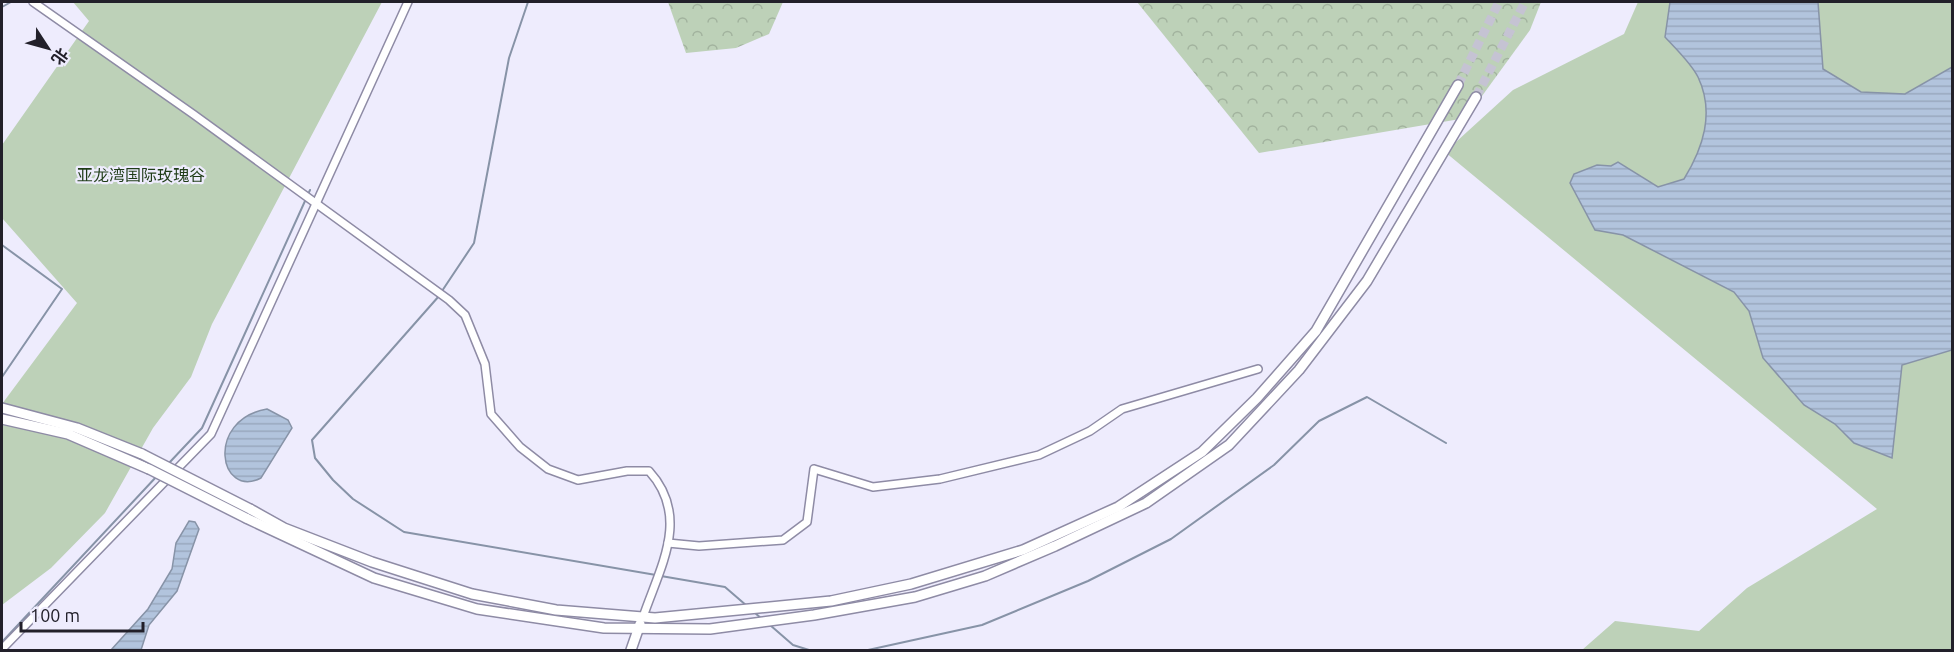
<svg xmlns="http://www.w3.org/2000/svg" width="1954" height="652" viewBox="0 0 1954 652" font-family="Ubuntu,'Noto Sans SC',sans-serif">
<defs>
<pattern id="forest-crowns" width="20" height="18" patternUnits="userSpaceOnUse" patternTransform="scale(1.5)"><rect width="20" height="18" fill="#bdd1b8"/><path d="M2 6a3 3 0 1 1 6 0M12 15a3 3 0 1 1 6 0" fill="none" stroke="#a2b39e"/></pattern>
<pattern id="water-rules" width="6" height="5" patternUnits="userSpaceOnUse" patternTransform="scale(1.5)"><rect width="6" height="5" fill="#b2c4dd"/><path d="M0 2.5h6" fill="none" stroke="#99a8be"/></pattern>
</defs>
<rect width="100%" height="100%" fill="#eeecfd"/>
<!-- green -->
<g fill="#bdd1b8">
<polygon points="73,2 382,2 212,324 191,377 153,428 105,513 51,568 2,605 2,404 77,303 2,218 2,145 89,21"/>
<polygon points="1638,2 1952,2 1952,650 1582,650 1615,621 1699,631 1747,588 1877,509 1445,152 1513,90 1624,34"/>
</g>
<!-- forest -->
<g fill="url(#forest-crowns)">
<polygon points="668,2 783,2 769,34 736,48 686,53"/>
<polygon points="1137,2 1541,2 1530,30 1466,118 1259,153"/>
</g>
<!-- water -->
<g fill="url(#water-rules)" stroke="#8793a7" stroke-width="1.5">
<path d="M1670 2H1818L1823 69 1861 92 1905 94 1952 67V350L1902 365 1892 458 1854 443 1835 424 1804 405 1763 358 1749 311 1734 292 1623 235 1595 230 1570 183 1574 174 1597 165 1611 166 1618 162 1658 187 1684 179C1703 148 1715 113 1698 77 1691 63 1676 49 1665 37Z"/>
<path d="M267 409 288 420 292 428 261 478C219 499 205 420 267 409Z"/>
<polygon points="189,521 195,522 199,529 177,591 149,625 141,650 111,650 148,609 172,569 176,543"/>
</g>
<g fill="none" stroke-linecap="round" stroke-linejoin="round">
<!-- stream -->
<g stroke="#8793a7" stroke-width="2">
<polyline points="2,7 11,2"/>
<polyline points="2,245 62,289 2,377"/>
<polyline points="442,291 474,243 509,58 528,2"/>
<polyline points="439,296 312,440 315,458 333,480 353,499 404,532 656,575"/>
<polyline points="169,463 202,428 310,190"/>
<polyline points="661,576 725,587 747,606"/>
<polyline points="754,612 763,620"/>
<polyline points="770,625 793,645 809,650"/>
<polyline points="2,642 157,476"/>
<polyline points="868,650 982,625 1088,581 1171,539 1274,465 1319,421 1367,397 1446,443"/>
</g>
<!-- secondary-tunnel -->
<g stroke="#c5c3d3" stroke-width="9" stroke-dasharray="9 4.5" stroke-linecap="butt">
<polyline points="1458,85 1499,2"/>
<polyline points="1476,97 1525,2"/>
</g>
<defs>
<g id="street">
<path d="M33 2 193 114 449 300 465 315 485 364 491 414 520 447 548 469 578 480 627 471H649C691 517 660 567 643 617"/>
<polyline points="668,543 699,546 783,540 807,522 814,469 873,487 940,479 1039,455 1090,431 1122,409 1258,369"/>
<polyline points="2,649 211,434 408,2"/>
</g>
<g id="secondary">
<polyline points="2,408 77,428 142,454"/>
<polyline points="2,419 68,434 149,469"/>
<polyline points="250,509 284,528 372,562 472,594 556,610 655,618 831,601 911,584 1023,550 1118,507 1202,452 1257,398 1316,331 1458,85"/>
<polyline points="246,518 374,578 477,609 604,628 710,629 814,615 915,597 985,576 1055,546 1146,503 1229,445 1299,370 1367,281 1476,97"/>
<polyline points="631,650 640,624"/>
</g>
</defs>
<!-- street casing -->
<use href="#street" stroke="#8e8ba5" stroke-width="10"/>
<!-- secondary casing -->
<use href="#secondary" stroke="#8e8ba5" stroke-width="12"/>
<!-- street -->
<use href="#street" stroke="#fff" stroke-width="7"/>
<!-- secondary -->
<use href="#secondary" stroke="#fff" stroke-width="9"/>
<defs>
<g id="secondary-bridge">
<polyline points="142,454 250,509"/>
<polyline points="149,469 246,518"/>
</g>
</defs>
<!-- secondary-bridge casing -->
<use href="#secondary-bridge" stroke="#8e8ba5" stroke-width="12" stroke-linecap="butt"/>
<!-- secondary-bridge -->
<use href="#secondary-bridge" stroke="#fff" stroke-width="9"/>
</g>
<g text-anchor="middle" stroke-width="4.5" stroke-linejoin="round" paint-order="stroke">
<!-- park labels -->
<g font-size="16" fill="#1f3c17" stroke="#eeecfd">
<text x="141" y="181">亚龙湾国际玫瑰谷</text>
</g>
</g>
<!-- border -->
<rect width="1954" height="652" fill="none" stroke="#22202a" stroke-width="6"/>
<!-- north arrow -->
<g transform="translate(48 48) rotate(126)" stroke="#eeecfd" stroke-width="4.5" paint-order="stroke">
<path d="M0-4.5L10 22L0 15L-10 22Z" fill="#22202a"/>
<text y="-9" font-size="16" font-weight="bold" text-anchor="middle" fill="#22202a">北</text>
</g>
<!-- scale -->
<path d="M21 622v9h122v-9" fill="none" stroke="#22202a" stroke-width="3"/>
<text x="30" y="622" font-size="18" fill="#22202a" stroke="#eeecfd" stroke-width="4.5" paint-order="stroke">100 m</text>
</svg>
